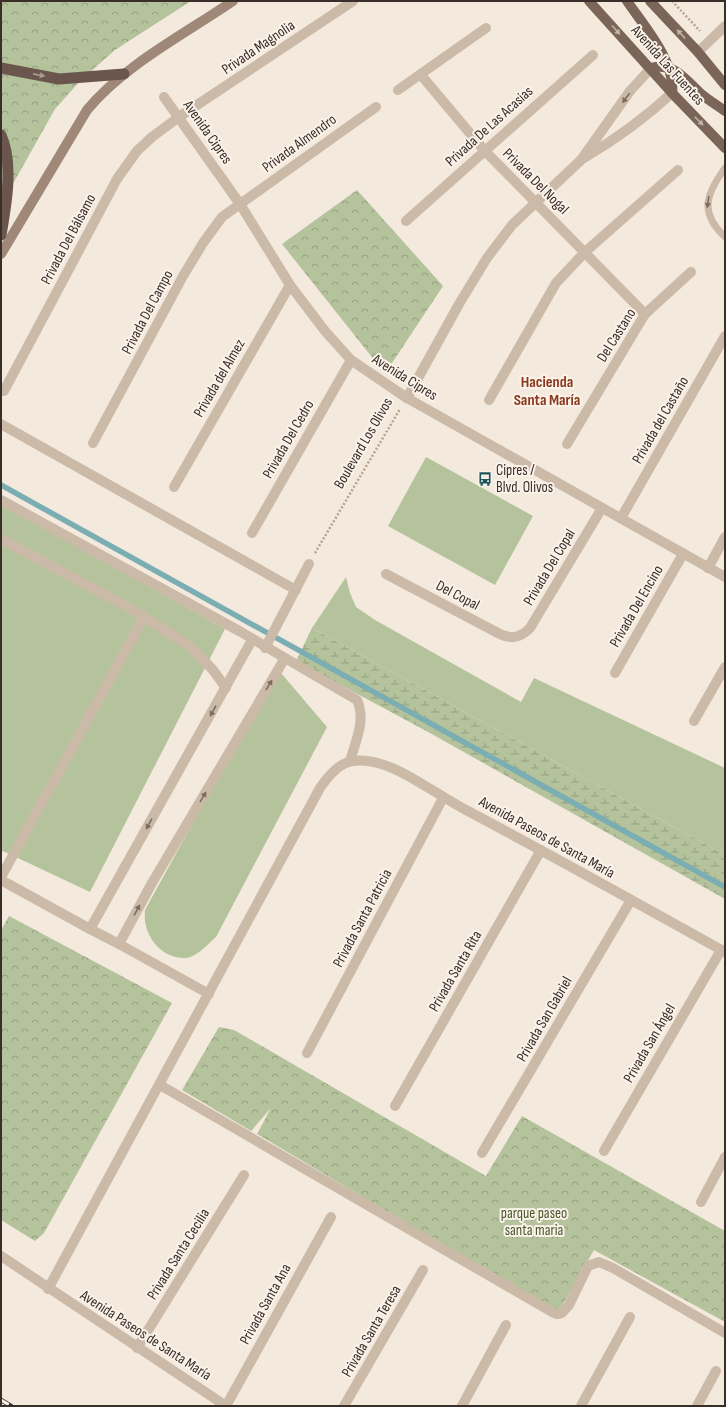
<svg xmlns="http://www.w3.org/2000/svg" width="726" height="1407" viewBox="0 0 726 1407" font-family="'Sofia Sans Condensed',sans-serif">
<defs>
<pattern id="wetland-marsh" width="20" height="14" patternUnits="userSpaceOnUse"><rect width="20" height="14" fill="#b5c39c"/><path d="M1 5h8M5 5V1M11 12h8M15 12V8" fill="none" stroke="#949f7f"/></pattern>
<pattern id="park-crowns" width="20" height="18" patternUnits="userSpaceOnUse"><rect width="20" height="18" fill="#b5c39c"/><path d="M2 6a3 3 0 1 1 6 0M12 15a3 3 0 1 1 6 0" fill="none" stroke="#949f7f"/></pattern>
</defs>
<rect width="100%" height="100%" fill="#f3e9dd"/>
<!-- grass -->
<g fill="#b5c39c">
<polygon points="426,457 533,516 495,585 388,526"/>
<polygon points="1,504 225,629 90,892 3,851 1,853"/>
<polygon points="346,577 350,593 356,607 375,620 521,702 534,678 725,768 725,855 312,628"/>
<path d="M281 673 327 727 216 937C208 944 197 957 186 958 160 959 142 934 145 910L268 686Z"/>
</g>
<!-- wetland -->
<polygon fill="url(#wetland-marsh)" points="312,628 725,855 725,899 430,733 296,661"/>
<!-- park -->
<g fill="url(#park-crowns)">
<polygon points="1,1 191,1 115,50 80,81 55,109 1,205"/>
<polygon points="357,190 443,286 392,363 386,366 375,361 282,244"/>
<polygon points="9,916 172,1003 44,1233 35,1241 1,1220 1,930"/>
<polygon points="219,1027 234,1030 486,1176 522,1116 725,1231 725,1322 594,1250 558,1313 257,1134 271,1108 251,1131 182,1090"/>
</g>
<g fill="none" stroke-linecap="round" stroke-linejoin="round">
<!-- stream -->
<polyline stroke="#7baeb2" stroke-width="5.5" points="1,485 725,887"/>
<!-- path -->
<g stroke="#b8a392" stroke-width="2.5" stroke-dasharray="2 2" stroke-linecap="butt">
<polyline points="672,1 700,31"/>
<polyline points="315,553 400,409"/>
</g>
<!-- service -->
<path stroke="#ccbaa8" stroke-width="7" d="M725 168C706 194 699 213 725 237"/>
<!-- minor -->
<g stroke="#ccbaa8" stroke-width="10">
<polyline points="421,75 484,150 645,314"/>
<polyline points="398,90 486,28"/>
<polyline points="406,221 593,55"/>
<polyline points="4,391 117,179 137,151 152,137 179,117 353,1"/>
<polyline points="489,400 556,283 585,252 678,170"/>
<polyline points="1,424 296,590"/>
<polyline points="93,443 183,276 203,243 222,217 376,107"/>
<polyline points="567,444 645,314 691,272"/>
<polyline points="174,487 290,285"/>
<polyline points="621,518 725,336"/>
<polyline points="252,533 351,360"/>
<polyline points="1,539 126,606 163,629 192,648 213,670 226,688"/>
<polyline points="708,568 725,537"/>
<path d="M386 574 496 632C509 639 518 640 530 628L602 508"/>
<polyline points="265,648 309,564"/>
<path d="M285 658 357 700C366 720 356 740 350 761"/>
<polyline points="615,673 683,554"/>
<polyline points="694,721 725,667"/>
<polyline points="1,877 144,617"/>
<polyline points="1,880 90,929"/>
<polyline points="119,944 209,994"/>
<polyline points="307,1053 443,798"/>
<polyline points="160,1085 552,1312 557,1314 562,1313 569,1305 588,1266 599,1262 613,1268 725,1333"/>
<polyline points="395,1106 541,850"/>
<polyline points="604,1151 721,950"/>
<polyline points="482,1153 631,900"/>
<polyline points="701,1202 725,1157"/>
<polyline points="1,1256 226,1406"/>
<path d="M48 1289 320 788C337 763 350 755 381 764 406 771 441 797 466 810 553 856 639 904 725 952"/>
<polyline points="137,1348 244,1175"/>
<polyline points="226,1406 331,1217"/>
<polyline points="344,1406 423,1270"/>
<polyline points="462,1406 506,1325"/>
<polyline points="581,1406 630,1317"/>
<polyline points="697,1406 716,1371"/>
</g>
<!-- tertiary -->
<g stroke="#ccbaa8" stroke-width="10">
<polyline points="698,52 725,26"/>
<polyline points="164,97 240,204 290,285 325,331 351,360 407,398 725,577"/>
<path d="M584 158C616 139 645 118 672 93"/>
<polyline points="407,398 459,304 487,258 512,225 581,160 630,91 651,68"/>
<polyline points="1,500 241,632 285,658 152,883 119,944 90,929 252,640"/>
</g>
<!-- secondary -->
<path stroke="#a08879" stroke-width="10" d="M1 254 87 110C124 65 185 34 233 1"/>
<!-- primary -->
<g stroke="#7b6559" stroke-width="10">
<polyline points="589,1 672,93 725,148"/>
<path d="M627 1C644 26 676 62 672 93"/>
<polyline points="650,1 698,52 725,85"/>
<path d="M651 68C674 62 685 79 700 93 708 100 717 105 725 111"/>
</g>
<!-- trunk -->
<g stroke="#6a564c" stroke-width="11">
<polyline points="1,68 59,79 124,74"/>
<path d="M1 135C14 163 6 206 1 235"/>
</g>
<defs>
<polyline id="rail" points="1,1400 11,1406"/>
</defs>
<!-- rail casing -->
<use href="#rail" stroke="#392e29" stroke-width="4.5"/>
<!-- rail -->
<use href="#rail" stroke="#fbf3ea" stroke-width="3" stroke-dasharray="9" stroke-linecap="butt"/>
</g>
<!-- one-way arrows -->
<defs><path id="oneway-solid" d="M-6-.8H1V-3.2L6.5 0L1 3.2V.8H-6Z"/></defs>
<g fill="#c1b3a9">
<use href="#oneway-solid" transform="translate(616 30) rotate(48)"/>
<use href="#oneway-solid" transform="translate(681 34) rotate(-133)"/>
<use href="#oneway-solid" transform="translate(699 121) rotate(45)"/>
</g>
<use fill="#ab9d93" href="#oneway-solid" transform="translate(39 75) rotate(11)"/>
<g fill="#7b6d62">
<use href="#oneway-solid" transform="translate(626 98) rotate(127)"/>
<use href="#oneway-solid" transform="translate(708 202) rotate(98)"/>
<use href="#oneway-solid" transform="translate(269 685) rotate(-59)"/>
<use href="#oneway-solid" transform="translate(213 711) rotate(119)"/>
<use href="#oneway-solid" transform="translate(203 797) rotate(-59)"/>
<use href="#oneway-solid" transform="translate(149 824) rotate(119)"/>
<use href="#oneway-solid" transform="translate(137 910) rotate(-62)"/>
</g>
<!-- icons -->
<defs>
<symbol id="bus-bare" viewBox="-9 -9 18 18"><path d="M-5-6H5V4H4V6H2V4H-2V6H-4V4H-5ZM-3.5-4V0h7V-4ZM-3.5 1.2v1.5H-2V1.2ZM2 1.2v1.5H3.5V1.2Z" fill="#1c575c" stroke="#fbf3ea" stroke-width="2.5" paint-order="stroke"/></symbol>
</defs>
<g fill-rule="evenodd">
<use href="#bus-bare" x="475" y="469" width="20" height="20"/>
</g>
<g text-anchor="middle" stroke-width="4" stroke-linejoin="round" paint-order="stroke">
<!-- street labels -->
<g font-size="15" fill="#392e29" stroke="#fbf3ea">
<text transform="translate(258 47) rotate(-34)" y="5">Privada Magnolia</text>
<text transform="translate(668 65) rotate(48)" y="5">Avenida Las Fuentes</text>
<text transform="translate(489 126) rotate(-42)" y="5">Privada De Las Acasias</text>
<text transform="translate(208 132) rotate(55)" y="5">Avenida Cipres</text>
<text transform="translate(299 143) rotate(-36)" y="5">Privada Almendro</text>
<text transform="translate(536 181) rotate(45)" y="5">Privada Del Nogal</text>
<text transform="translate(68 239) rotate(-62)" y="5">Privada Del Bálsamo</text>
<text transform="translate(147 312) rotate(-62)" y="5">Privada Del Campo</text>
<text transform="translate(616 335) rotate(-58)" y="5">Del Castano</text>
<text transform="translate(405 377) rotate(32)" y="5">Avenida Cipres</text>
<text transform="translate(219 378) rotate(-60)" y="5">Privada del Almez</text>
<text transform="translate(660 420) rotate(-60)" y="5">Privada del Castaño</text>
<text transform="translate(288 439) rotate(-60)" y="5">Privada Del Cedro</text>
<text transform="translate(363 443) rotate(-60)" y="5">Boulevard Los Olivos</text>
<text transform="translate(549 567) rotate(-59)" y="5">Privada Del Copal</text>
<text transform="translate(458 595) rotate(28)" y="5">Del Copal</text>
<text transform="translate(636 606) rotate(-60)" y="5">Privada Del Encino</text>
<text transform="translate(547 837) rotate(29)" y="5">Avenida Paseos de Santa María</text>
<text transform="translate(362 918) rotate(-62)" y="5">Privada Santa Patricia</text>
<text transform="translate(455 971) rotate(-60)" y="5">Privada Santa Rita</text>
<text transform="translate(544 1019) rotate(-60)" y="5">Privada San Gabriel</text>
<text transform="translate(649 1043) rotate(-60)" y="5">Privada San Ángel</text>
<text transform="translate(178 1254) rotate(-58)" y="5">Privada Santa Cecilia</text>
<text transform="translate(265 1304) rotate(-61)" y="5">Privada Santa Ana</text>
<text transform="translate(371 1331) rotate(-60)" y="5">Privada Santa Teresa</text>
<text transform="translate(146 1335) rotate(33)" y="5">Avenida Paseos de Santa María</text>
</g>
<!-- poi labels -->
<g font-size="15" fill="#392e29" stroke="#fbf3ea" text-anchor="start">
<text x="496" y="475">Cipres /<tspan x="496" dy="17">Blvd. Olivos</tspan></text>
</g>
<!-- park labels -->
<g font-size="15" fill="#47582b" stroke="#fbf3ea">
<text x="534" y="1218">parque paseo<tspan x="534" dy="17">santa maria</tspan></text>
</g>
<!-- neighbourhood labels -->
<g font-size="16" font-weight="bold" fill="#8b3a1e" stroke="#fbf3ea">
<text x="547" y="387">Hacienda<tspan x="547" dy="18">Santa María</tspan></text>
</g>
</g>
<!-- border -->
<rect width="726" height="1407" fill="none" stroke="#392e29" stroke-width="4"/>
</svg>
